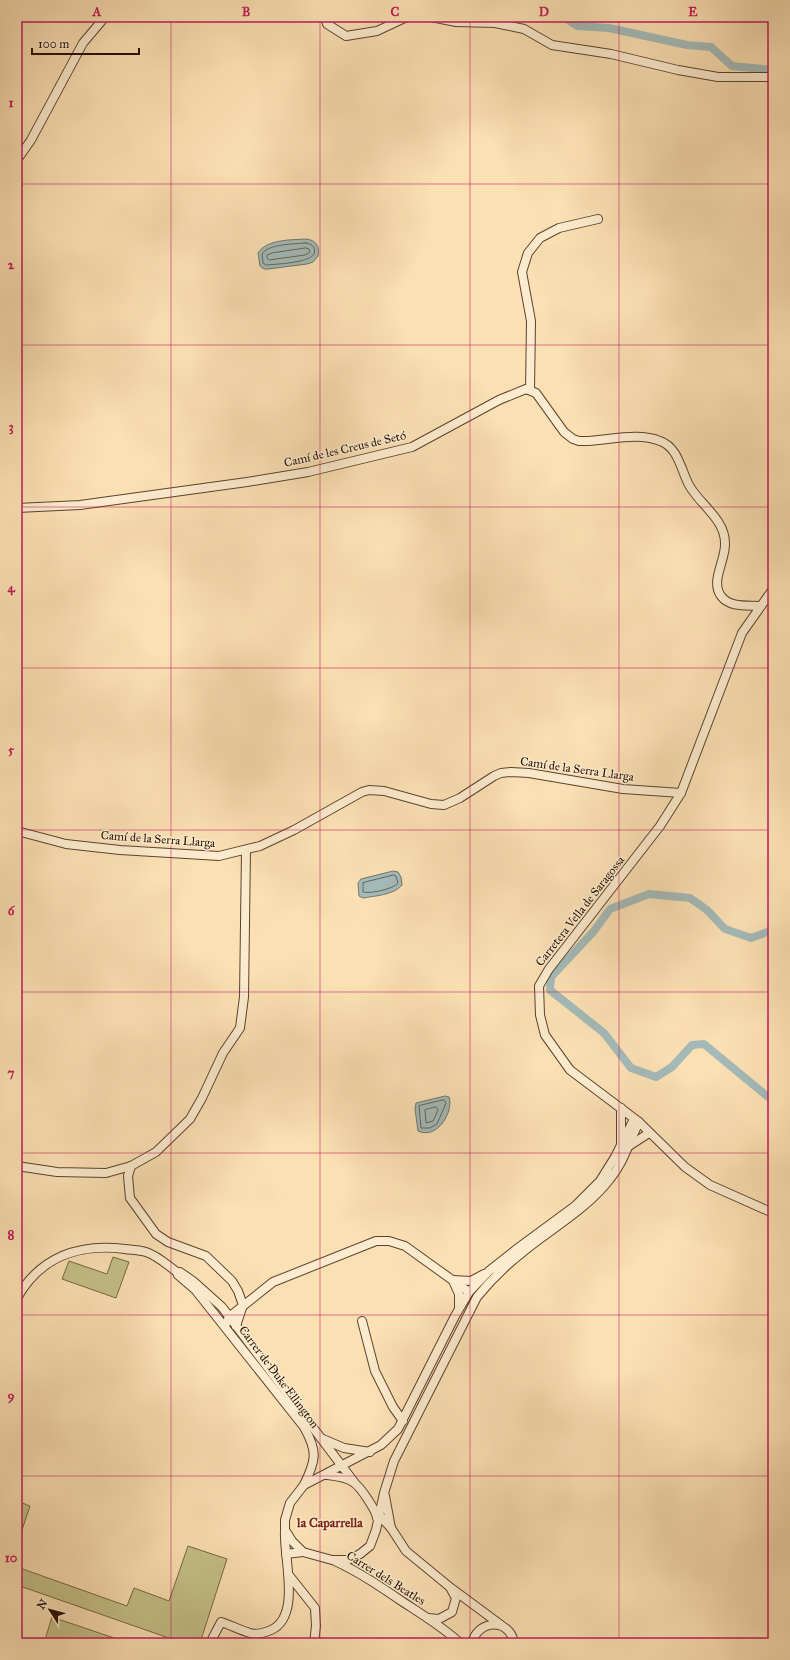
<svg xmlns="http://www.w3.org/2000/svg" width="790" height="1660" viewBox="0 0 790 1660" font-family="'IM FELL Great Primer',serif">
<rect width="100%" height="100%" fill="#fbe0b3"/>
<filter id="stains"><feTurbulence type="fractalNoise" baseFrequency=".005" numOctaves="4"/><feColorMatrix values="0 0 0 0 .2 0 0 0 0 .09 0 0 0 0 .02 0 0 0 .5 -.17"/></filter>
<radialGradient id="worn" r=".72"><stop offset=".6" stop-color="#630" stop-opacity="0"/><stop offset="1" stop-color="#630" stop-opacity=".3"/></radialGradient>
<!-- green -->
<g fill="#c5c088" stroke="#766744">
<polygon points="113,1257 129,1262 116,1298 62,1279 69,1261 107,1274"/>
<polygon points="17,1501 30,1506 17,1545"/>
<polygon points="188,1546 227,1559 200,1643 183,1643 17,1585 17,1567 127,1606 134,1588 169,1601"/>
<polygon points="52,1617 129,1643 44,1643"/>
</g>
<!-- water -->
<g fill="#a3bab8" stroke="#71756e">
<path d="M306 239C316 240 320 246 318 256L313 262 307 264 268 269H264L260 266 258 253C267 239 291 240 306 239Z"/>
<path d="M393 871 398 872 401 877 402 885C394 895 374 896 363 898L359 896 358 883 361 879Z"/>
<path d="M445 1096 449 1097C454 1112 437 1140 418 1131L415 1109 416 1103Z"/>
</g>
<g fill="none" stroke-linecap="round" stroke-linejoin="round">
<!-- shore -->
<g stroke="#65645c" stroke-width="1">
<path d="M306 243C313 244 316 248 314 254 308 263 277 264 266 265L263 263 262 254C268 244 294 244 306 243Z"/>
<polygon points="306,248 309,249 310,252 305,255 269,260 267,258 267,255 272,253"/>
<path d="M394 875 396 876 398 883C394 889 370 894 363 892V883Z"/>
<polygon points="444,1100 446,1103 437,1124 430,1128 421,1128 419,1106"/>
<polygon points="436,1107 438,1110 433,1121 426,1123 425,1110"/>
</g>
<!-- canal -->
<g stroke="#a3bab8" stroke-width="8">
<polyline points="564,17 577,26 609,28 687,45 711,47 732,66 773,70"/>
<polyline points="773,930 751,938 725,929 707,910 690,898 649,894 610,909 594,931 551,977 550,990 604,1033 631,1068 656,1077 672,1067 692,1045 704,1044 773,1101"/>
</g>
<defs>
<g id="street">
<polyline points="325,17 327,24 346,36 377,31 407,17"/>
<polyline points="431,17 456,22 495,23 524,29 552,45 611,54 678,70 718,77 773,77"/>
<polyline points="17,160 31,140 83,43 105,17"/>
<polyline points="530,390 531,321 522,272 528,253 540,238 559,228 598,219"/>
<path d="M17 508 80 505 247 482 308 472 412 447 499 400 526 389 536 393 564 432 573 439 579 441H588C610 440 639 432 660 441 678 447 681 470 689 485 700 505 725 519 725 543 726 560 710 581 721 596 730 608 747 605 761 606"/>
<polyline points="773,589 742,633 681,793 660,826 549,969 539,986 540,1015 545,1035 570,1070 639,1122 685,1167 710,1185 773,1213"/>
<polyline points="17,831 66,844 120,850 219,856 260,846 294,830 362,792 369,790 384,791 431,804 444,805 460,798 494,776 501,773 511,772 529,773 623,789 681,793"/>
<polyline points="621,1108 621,1142"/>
<path d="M634 1119 615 1157 600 1181 575 1206 518 1248 489 1271 469 1292 455 1316 398 1429 381 1445 304 1485 290 1503 285 1520V1530L292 1541 303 1552 332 1560H348L360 1554 370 1546 376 1530 384 1493 394 1461 477 1297C491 1280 506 1265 523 1252 552 1228 586 1210 610 1179 624 1162 629 1142 639 1122"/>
<polyline points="629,1146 649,1133"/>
<polyline points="17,1166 57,1172 106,1173 131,1166 156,1152 190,1119 202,1098 223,1053 240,1028 244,997 246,850"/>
<polyline points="131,1166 128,1176 130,1198 156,1234 168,1242 206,1256 232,1281 238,1291 243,1305 236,1326"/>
<polyline points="177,1272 180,1272 193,1281 222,1307 354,1482"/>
<polyline points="453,1280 471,1281 484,1274"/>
<polyline points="454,1283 459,1294 459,1308"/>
<path d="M197 1292 304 1427C318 1452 316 1460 304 1485"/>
<path d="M17 1298C40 1257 79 1243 125 1249 131 1250 139 1250 146 1252 158 1256 167 1265 177 1272L178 1275 199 1293"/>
<polyline points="362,1321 375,1371 393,1407 403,1421"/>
<polyline points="225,1326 229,1317 273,1282 376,1241 389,1241 405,1246 469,1292"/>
<polyline points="323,1439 344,1448 370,1452"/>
<path d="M326 1475C335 1476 346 1477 353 1482 360 1486 376 1510 377 1518"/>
<polyline points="385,1496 391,1528"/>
<polyline points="378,1514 391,1528 406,1551 451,1588 501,1625"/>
<polyline points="286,1554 303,1552"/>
<path d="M335 1561C359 1572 381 1587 403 1602 423 1615 443 1627 460 1643"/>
<polyline points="288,1574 315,1608 316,1626 314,1643"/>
<polyline points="428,1618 439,1619 452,1612 456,1598 451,1589"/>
<path d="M210 1643 221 1622C230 1625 240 1630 250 1633 257 1635 264 1633 271 1630 302 1616 283 1557 285 1530"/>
<path d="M472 1643C478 1619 510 1618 514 1643"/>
</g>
</defs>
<!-- street casing -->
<use href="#street" stroke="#5c422d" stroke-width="10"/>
<!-- street -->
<use href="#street" stroke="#fcebce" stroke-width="8"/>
</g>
<!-- grid -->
<path fill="none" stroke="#c2185b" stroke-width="1" stroke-opacity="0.55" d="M171 17V1643M320 17V1643M470 17V1643M619 17V1643M17 184H773M17 345H773M17 507H773M17 668H773M17 830H773M17 992H773M17 1153H773M17 1315H773M17 1476H773"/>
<g text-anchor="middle" stroke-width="3" stroke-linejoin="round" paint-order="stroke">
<!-- street labels -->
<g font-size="12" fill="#270e00" stroke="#fcebce">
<text transform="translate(345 449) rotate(-13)" y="4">Camí de les Creus de Setó</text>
<text transform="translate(577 769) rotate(8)" y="4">Camí de la Serra Llarga</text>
<text transform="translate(158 839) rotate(4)" y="4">Camí de la Serra Llarga</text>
<text transform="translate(580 911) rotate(-52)" y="4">Carretera Vella de Saragossa</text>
<text transform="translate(279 1377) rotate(53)" y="4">Carrer de Duke Ellington</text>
<text transform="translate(386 1578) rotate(32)" y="4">Carrer dels Beatles</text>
</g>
<!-- neighbourhood labels -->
<g font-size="13" font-weight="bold" fill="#7a1f14" stroke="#fcebce">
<text x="330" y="1527">la Caparrella</text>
</g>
</g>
<!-- margin -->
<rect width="790" height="1660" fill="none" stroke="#fbe0b3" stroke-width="44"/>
<!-- north arrow -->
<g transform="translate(50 1610) rotate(306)" stroke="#fcebce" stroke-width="3" paint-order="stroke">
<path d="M0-3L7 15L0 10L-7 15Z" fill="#270e00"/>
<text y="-6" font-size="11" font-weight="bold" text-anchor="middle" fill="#270e00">N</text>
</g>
<!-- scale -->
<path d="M32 48v6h107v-6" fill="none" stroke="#270e00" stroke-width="2"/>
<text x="38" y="48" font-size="12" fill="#270e00" stroke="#fcebce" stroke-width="3" paint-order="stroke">100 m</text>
<rect x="22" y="22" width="746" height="1616" fill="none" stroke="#c2185b" stroke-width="1.5"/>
<g font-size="13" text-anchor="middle" font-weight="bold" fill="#c2185b">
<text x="97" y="16">A</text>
<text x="246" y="16">B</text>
<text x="395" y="16">C</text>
<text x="544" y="16">D</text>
<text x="693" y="16">E</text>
<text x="11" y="107">1</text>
<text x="11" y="269">2</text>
<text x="11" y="431">3</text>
<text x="11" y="592">4</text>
<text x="11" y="754">5</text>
<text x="11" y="915">6</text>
<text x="11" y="1077">7</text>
<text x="11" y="1239">8</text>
<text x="11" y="1400">9</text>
<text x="11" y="1562">10</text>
</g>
<rect width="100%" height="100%" filter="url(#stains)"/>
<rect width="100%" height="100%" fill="url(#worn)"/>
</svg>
